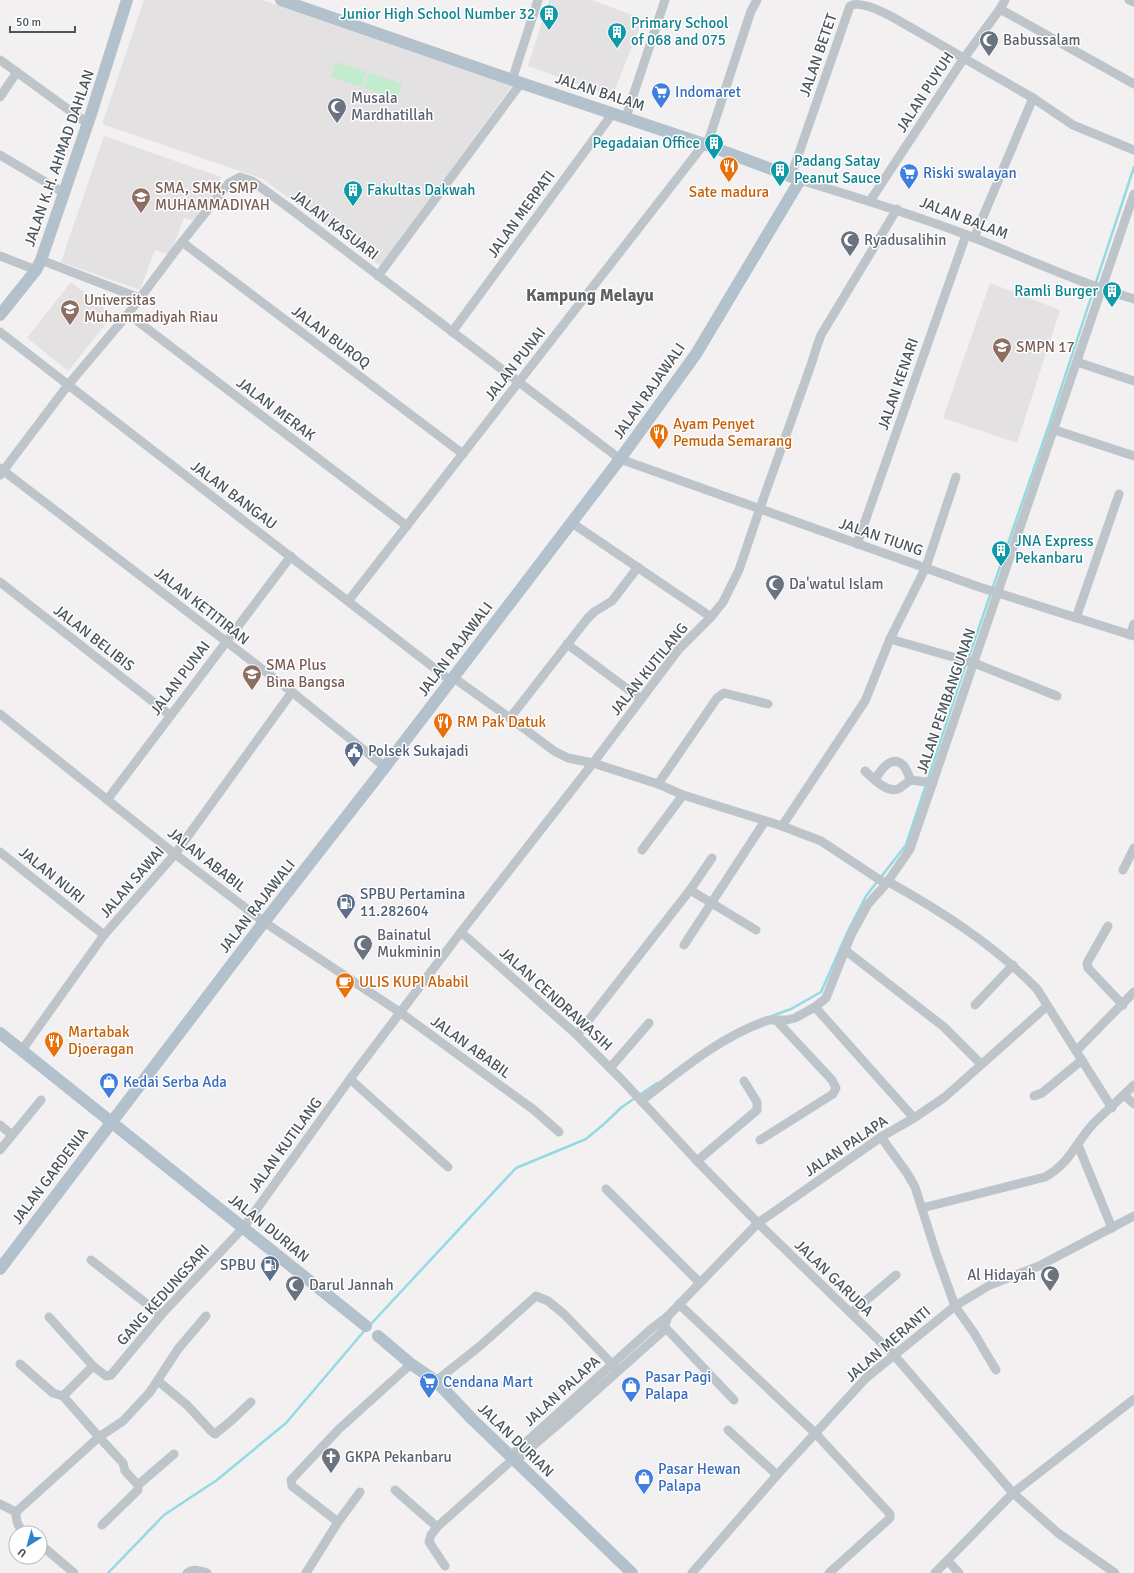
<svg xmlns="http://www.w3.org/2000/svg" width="1134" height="1573" viewBox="0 0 1134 1573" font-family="Signika,sans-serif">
<rect width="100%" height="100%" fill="#f2f0f0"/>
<!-- education -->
<g fill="#e3e1e1">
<polygon points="144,0 262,0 512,86 380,266 263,179 102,124"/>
<polygon points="549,0 592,0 643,19 612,97 528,66"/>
<polygon points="104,136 221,177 210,210 197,221 184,218 170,255 155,250 140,290 61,262"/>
<polygon points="71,282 113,315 68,371 27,338"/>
<polygon points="990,283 1060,310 1017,443 943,418"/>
</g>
<!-- green -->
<g fill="#c3ebce">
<polygon points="336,62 366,72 362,87 331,77"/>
<polygon points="369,72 402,84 397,99 364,88"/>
</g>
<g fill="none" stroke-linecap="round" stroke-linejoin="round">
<!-- stream -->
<g stroke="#94dae3" stroke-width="2.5">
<polyline points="968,659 1049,425 1134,167"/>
<polyline points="772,1016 791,1009 821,992 848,931 866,896 906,845 966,664"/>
<polyline points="370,1325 516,1168 586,1139 604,1124 622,1107 657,1083"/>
<polyline points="108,1573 164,1515 217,1480 286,1423 365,1330"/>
</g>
<!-- minor -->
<g stroke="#bdc5cb" stroke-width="9">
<polyline points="1129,0 1134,2"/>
<polyline points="1000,9 1134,84"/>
<polyline points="0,60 87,123"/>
<polyline points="512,80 538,0"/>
<polyline points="0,97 17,72"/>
<polyline points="626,117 665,0"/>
<polyline points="707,145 751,11 757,0"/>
<polyline points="0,155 64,193"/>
<path d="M791 176 850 6C860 0 885 13 896 19L1033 98 1073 125 1134 150"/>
<path d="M800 180C856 197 912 214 967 235 1023 257 1077 282 1134 299"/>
<polyline points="870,201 964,58 1000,9 1005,0"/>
<polyline points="974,238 1033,98"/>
<polyline points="182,242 463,454"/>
<polyline points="0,256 36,270"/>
<polyline points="41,260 139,298"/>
<polyline points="378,276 521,83"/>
<polyline points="128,314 407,526"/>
<polyline points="0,332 451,681"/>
<polyline points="452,332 613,113"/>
<polyline points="1077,362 1134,381"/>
<polyline points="1055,430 1134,456"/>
<polyline points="0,468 292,692 385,767"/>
<polyline points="0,475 68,385 128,314 182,242 229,183 240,177 252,181 292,210 620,459 979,587 1134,636"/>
<polyline points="572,523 711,617"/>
<polyline points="857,544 966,235"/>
<polyline points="0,582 170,715"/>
<polyline points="349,600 704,144"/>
<polyline points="1076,618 1119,494"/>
<polyline points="1130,635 1134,624"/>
<polyline points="890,639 974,663 1057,696"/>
<polyline points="567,644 641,699"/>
<polyline points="454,678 510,718 554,751 568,758 593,763 658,784 683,795 782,826 821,841 886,884"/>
<polyline points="0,714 175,854 264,922 401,1013 534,1110 559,1132"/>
<polyline points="510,718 587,619 594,612 612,601 638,567"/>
<path d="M865 771C873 778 886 793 898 789 902 787 907 782 911 780L933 783"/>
<path d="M875 780C880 771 891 754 903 765 907 769 908 775 911 780"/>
<polyline points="658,784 717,698 724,693 768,704"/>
<polyline points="107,800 291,556"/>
<polyline points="782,826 865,701 890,639 926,567 956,477"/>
<polyline points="642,850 683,795"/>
<polyline points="0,852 104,935"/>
<polyline points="1123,870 1134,848"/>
<path d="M887 881C941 911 993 944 1037 989L1112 1108"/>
<polyline points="690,890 756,930"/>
<polyline points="1108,926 1087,963 1088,968 1123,1005"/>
<polyline points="461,932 577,1035 623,1081 697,1161 758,1223 894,1355 1013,1493 1058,1533 1115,1573"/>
<polyline points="684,945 765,821"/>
<polyline points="845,950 944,1027 981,1064"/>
<polyline points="975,1005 1013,965"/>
<polyline points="815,1007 914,1118"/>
<polyline points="577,1035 690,890 712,858"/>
<polyline points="22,1050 104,935 175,854 292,692"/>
<polyline points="1076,1051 1134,992"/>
<polyline points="610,1068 649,1023"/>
<polyline points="350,1079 448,1167"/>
<polyline points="1124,1095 1134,1104"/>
<polyline points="1034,1096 1042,1093 1082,1060"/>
<path d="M641 1101C679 1072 717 1039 763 1022L769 1020H787L795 1018 815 1007 826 998 851 935 868 904 886 884 910 849 1134 194"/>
<polyline points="0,1125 12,1135"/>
<polyline points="881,1137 907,1173 915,1187 936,1253 955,1306 974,1333 996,1370"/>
<polyline points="760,1140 833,1094 836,1088 832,1080 777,1021"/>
<polyline points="1078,1145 1112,1228"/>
<polyline points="0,1150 41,1100"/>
<polyline points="697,1161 757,1110 757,1102 744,1081"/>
<polyline points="606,1189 699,1282"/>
<path d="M922 1208 1045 1177C1070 1163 1075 1144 1093 1124 1106 1111 1121 1098 1134 1085"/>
<polyline points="91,1260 161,1315"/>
<polyline points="679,1304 816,1434 890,1514 890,1518 829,1573"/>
<polyline points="851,1313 896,1275"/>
<polyline points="49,1317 93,1366 106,1376 111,1375 161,1315 243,1228 350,1079 461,932 593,763 679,649 711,617 723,602 739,570 760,508 811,365 817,346 821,335 897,209"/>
<polyline points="662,1324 734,1400"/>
<polyline points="20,1364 53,1393 63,1396"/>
<polyline points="158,1381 187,1405 212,1432 215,1434 232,1420 251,1402"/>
<polyline points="436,1381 480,1346 536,1296 548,1301 564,1314 616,1368"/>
<polyline points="728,1430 777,1475"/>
<polyline points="513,1459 515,1452 651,1329 668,1316 758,1223 881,1137 914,1118 945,1097 1047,1006"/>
<polyline points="138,1485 174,1454"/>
<polyline points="395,1490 437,1527"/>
<polyline points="0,1504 16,1512"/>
<polyline points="16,1512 99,1437 63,1396 93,1366"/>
<path d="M16 1512C16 1522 18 1527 25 1533"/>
<polyline points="338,1522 292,1486 291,1480 339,1429 411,1364"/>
<polyline points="102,1525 138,1490 138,1485 125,1471 123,1463 99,1437 123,1421 150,1392 178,1349 206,1316"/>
<polyline points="40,1544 74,1573"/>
<polyline points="948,1561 959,1573"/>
<polyline points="445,1566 429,1542 431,1535 437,1527 513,1459 521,1456 570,1414 662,1332 666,1322 668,1316"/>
<path d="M187 1573C193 1569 201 1570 207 1573"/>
<polyline points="306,1573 338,1522 360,1492"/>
<polyline points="692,1573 777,1475 866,1378 955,1306 990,1285 1039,1266 1134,1216"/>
<polyline points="935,1573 1013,1493 1134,1399"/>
</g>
<!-- major -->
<g stroke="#b2c1cb" stroke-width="12">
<polyline points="0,315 36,270 41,260 91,114 127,0"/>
<polyline points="0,1033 366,1326"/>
<polyline points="0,1269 264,922 385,767 620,459 696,354 800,180 707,145 521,83 281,0"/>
<polyline points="378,1336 411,1364 436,1381 472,1419 632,1573"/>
</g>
</g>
<!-- icons -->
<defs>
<symbol id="building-pin" viewBox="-11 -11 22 30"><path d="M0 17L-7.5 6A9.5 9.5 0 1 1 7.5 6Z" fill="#0f9aa8" stroke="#fff"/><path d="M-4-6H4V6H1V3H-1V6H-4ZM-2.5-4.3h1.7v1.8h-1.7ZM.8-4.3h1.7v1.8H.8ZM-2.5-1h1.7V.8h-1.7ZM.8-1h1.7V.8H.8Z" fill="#fff"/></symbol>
<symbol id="mosque-pin" viewBox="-11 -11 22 30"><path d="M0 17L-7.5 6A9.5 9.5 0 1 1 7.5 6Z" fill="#6b7280" stroke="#fff"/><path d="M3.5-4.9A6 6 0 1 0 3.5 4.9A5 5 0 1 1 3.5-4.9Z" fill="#fff"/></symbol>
<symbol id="supermarket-pin" viewBox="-11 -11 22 30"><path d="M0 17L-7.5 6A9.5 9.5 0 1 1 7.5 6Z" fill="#3f7fe0" stroke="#fff"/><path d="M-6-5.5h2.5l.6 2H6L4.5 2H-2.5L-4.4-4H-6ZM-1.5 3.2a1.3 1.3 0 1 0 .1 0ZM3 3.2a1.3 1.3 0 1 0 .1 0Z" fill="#fff"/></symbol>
<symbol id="restaurant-pin" viewBox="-11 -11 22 30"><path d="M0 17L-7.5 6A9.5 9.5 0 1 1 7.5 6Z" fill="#e8710a" stroke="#fff"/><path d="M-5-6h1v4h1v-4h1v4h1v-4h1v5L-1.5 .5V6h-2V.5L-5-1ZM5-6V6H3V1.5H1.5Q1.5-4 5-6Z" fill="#fff"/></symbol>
<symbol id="school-pin" viewBox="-11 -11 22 30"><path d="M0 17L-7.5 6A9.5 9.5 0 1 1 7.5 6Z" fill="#8d6e63" stroke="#fff"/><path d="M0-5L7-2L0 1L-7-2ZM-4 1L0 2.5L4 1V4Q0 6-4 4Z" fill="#fff"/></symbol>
<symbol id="university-pin" viewBox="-11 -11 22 30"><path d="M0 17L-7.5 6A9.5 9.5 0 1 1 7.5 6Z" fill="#8d6e63" stroke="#fff"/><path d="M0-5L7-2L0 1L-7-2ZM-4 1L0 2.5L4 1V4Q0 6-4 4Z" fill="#fff"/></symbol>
<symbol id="civic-pin" viewBox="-11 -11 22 30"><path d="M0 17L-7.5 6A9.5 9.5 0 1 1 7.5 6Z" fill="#5c6f8a" stroke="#fff"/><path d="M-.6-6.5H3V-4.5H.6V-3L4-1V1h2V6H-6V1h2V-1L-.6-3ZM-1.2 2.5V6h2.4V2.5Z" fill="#fff"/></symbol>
<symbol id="fuel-pin" viewBox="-11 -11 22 30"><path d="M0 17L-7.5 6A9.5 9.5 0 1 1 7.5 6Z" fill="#5c6f8a" stroke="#fff"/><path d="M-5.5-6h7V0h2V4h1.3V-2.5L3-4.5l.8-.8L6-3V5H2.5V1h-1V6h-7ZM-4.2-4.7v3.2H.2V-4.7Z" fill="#fff"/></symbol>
<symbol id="cafe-pin" viewBox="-11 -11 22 30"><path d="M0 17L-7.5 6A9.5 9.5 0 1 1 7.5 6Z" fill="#e8710a" stroke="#fff"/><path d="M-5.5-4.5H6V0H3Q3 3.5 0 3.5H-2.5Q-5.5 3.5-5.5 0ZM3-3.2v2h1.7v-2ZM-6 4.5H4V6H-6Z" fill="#fff"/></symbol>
<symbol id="shop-pin" viewBox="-11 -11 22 30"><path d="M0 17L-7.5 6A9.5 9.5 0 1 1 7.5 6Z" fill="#3f7fe0" stroke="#fff"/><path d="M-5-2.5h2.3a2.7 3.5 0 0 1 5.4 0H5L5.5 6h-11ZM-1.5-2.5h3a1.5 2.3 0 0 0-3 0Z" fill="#fff"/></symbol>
<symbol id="church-pin" viewBox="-11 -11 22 30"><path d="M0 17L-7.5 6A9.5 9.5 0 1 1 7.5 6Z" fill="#6b7280" stroke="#fff"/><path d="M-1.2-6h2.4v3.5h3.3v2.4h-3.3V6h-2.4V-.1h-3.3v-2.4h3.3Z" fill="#fff"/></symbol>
</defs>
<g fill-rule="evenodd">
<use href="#building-pin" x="538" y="3" width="22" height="30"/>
<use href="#building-pin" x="606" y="21" width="22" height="30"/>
<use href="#mosque-pin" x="978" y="29" width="22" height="30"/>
<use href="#supermarket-pin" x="650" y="81" width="22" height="30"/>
<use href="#mosque-pin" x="326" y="96" width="22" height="30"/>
<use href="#building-pin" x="703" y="132" width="22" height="30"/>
<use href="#restaurant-pin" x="718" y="155" width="22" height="30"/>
<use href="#building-pin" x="769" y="159" width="22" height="30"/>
<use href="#supermarket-pin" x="898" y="162" width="22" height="30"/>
<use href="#building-pin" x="342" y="179" width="22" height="30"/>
<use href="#school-pin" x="130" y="186" width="22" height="30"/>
<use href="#mosque-pin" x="839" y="229" width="22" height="30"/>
<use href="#building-pin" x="1101" y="280" width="22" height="30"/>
<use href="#university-pin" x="59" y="298" width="22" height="30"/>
<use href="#school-pin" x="991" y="336" width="22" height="30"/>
<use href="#restaurant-pin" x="648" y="422" width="22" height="30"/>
<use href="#building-pin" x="990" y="539" width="22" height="30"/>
<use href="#mosque-pin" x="764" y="573" width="22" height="30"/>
<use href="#school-pin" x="241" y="663" width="22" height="30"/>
<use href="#restaurant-pin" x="432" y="711" width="22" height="30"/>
<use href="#civic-pin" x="343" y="740" width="22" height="30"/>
<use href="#fuel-pin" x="335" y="892" width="22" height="30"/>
<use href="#mosque-pin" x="352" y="933" width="22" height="30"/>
<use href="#cafe-pin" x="334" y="971" width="22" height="30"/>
<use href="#restaurant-pin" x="43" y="1030" width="22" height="30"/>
<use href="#shop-pin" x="98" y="1071" width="22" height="30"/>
<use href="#fuel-pin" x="259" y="1254" width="22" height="30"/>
<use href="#mosque-pin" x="1039" y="1264" width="22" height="30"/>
<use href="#mosque-pin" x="284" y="1274" width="22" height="30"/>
<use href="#supermarket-pin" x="418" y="1371" width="22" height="30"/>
<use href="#shop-pin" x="620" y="1375" width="22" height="30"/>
<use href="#church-pin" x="320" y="1446" width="22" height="30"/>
<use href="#shop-pin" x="633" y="1467" width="22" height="30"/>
</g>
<g text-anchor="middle" stroke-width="3" stroke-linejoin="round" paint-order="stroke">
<!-- culture labels -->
<g font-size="15" fill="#0d838f" stroke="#fff" text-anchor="start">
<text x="535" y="19" text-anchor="end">Junior High School Number 32</text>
<text x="631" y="28">Primary School<tspan x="631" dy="17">of 068 and 075</tspan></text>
<text x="700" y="148" text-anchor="end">Pegadaian Office</text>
<text x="794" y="166">Padang Satay<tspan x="794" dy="17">Peanut Sauce</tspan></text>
<text x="367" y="195">Fakultas Dakwah</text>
<text x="1098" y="296" text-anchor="end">Ramli Burger</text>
<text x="1015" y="546">JNA Express<tspan x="1015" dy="17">Pekanbaru</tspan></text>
</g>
<!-- worship labels -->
<g font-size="15" fill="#5b616d" stroke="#fff" text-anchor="start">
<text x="1003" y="45">Babussalam</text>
<text x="351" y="103">Musala<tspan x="351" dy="17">Mardhatillah</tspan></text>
<text x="864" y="245">Ryadusalihin</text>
<text x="789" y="589">Da'watul Islam</text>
<text x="377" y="940">Bainatul<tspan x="377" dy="17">Mukminin</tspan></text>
<text x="1036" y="1280" text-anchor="end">Al Hidayah</text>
<text x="309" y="1290">Darul Jannah</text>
<text x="345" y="1462">GKPA Pekanbaru</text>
</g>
<!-- street labels -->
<g font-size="15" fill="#49545b" stroke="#fff">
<text transform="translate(818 55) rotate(-71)" y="5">JALAN BETET</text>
<text transform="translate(600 92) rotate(18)" y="5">JALAN BALAM</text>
<text transform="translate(925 92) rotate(-57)" y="5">JALAN PUYUH</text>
<text transform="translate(59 158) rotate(-71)" y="5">JALAN K.H. AHMAD DAHLAN</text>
<text transform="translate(521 214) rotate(-54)" y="5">JALAN MERPATI</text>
<text transform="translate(964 218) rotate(21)" y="5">JALAN BALAM</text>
<text transform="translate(335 225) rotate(37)" y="5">JALAN KASUARI</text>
<text transform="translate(331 337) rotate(37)" y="5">JALAN BUROQ</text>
<text transform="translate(515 364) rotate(-52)" y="5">JALAN PUNAI</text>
<text transform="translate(898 384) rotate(-71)" y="5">JALAN KENARI</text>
<text transform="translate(649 391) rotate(-55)" y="5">JALAN RAJAWALI</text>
<text transform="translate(276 409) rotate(37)" y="5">JALAN MERAK</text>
<text transform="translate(234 495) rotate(37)" y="5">JALAN BANGAU</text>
<text transform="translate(881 537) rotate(19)" y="5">JALAN TIUNG</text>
<text transform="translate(202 606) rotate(38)" y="5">JALAN KETITIRAN</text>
<text transform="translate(94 638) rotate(38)" y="5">JALAN BELIBIS</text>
<text transform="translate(455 649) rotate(-53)" y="5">JALAN RAJAWALI</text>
<text transform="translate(649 669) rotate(-51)" y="5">JALAN KUTILANG</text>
<text transform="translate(180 678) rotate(-53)" y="5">JALAN PUNAI</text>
<text transform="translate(946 701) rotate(-71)" y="5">JALAN PEMBANGUNAN</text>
<text transform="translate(207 860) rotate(38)" y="5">JALAN ABABIL</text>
<text transform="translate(52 875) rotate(39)" y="5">JALAN NURI</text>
<text transform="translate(132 882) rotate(-49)" y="5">JALAN SAWAI</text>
<text transform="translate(257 906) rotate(-52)" y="5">JALAN RAJAWALI</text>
<text transform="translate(556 999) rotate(42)" y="5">JALAN CENDRAWASIH</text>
<text transform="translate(471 1047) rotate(36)" y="5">JALAN ABABIL</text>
<text transform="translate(285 1145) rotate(-54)" y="5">JALAN KUTILANG</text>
<text transform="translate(846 1146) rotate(-34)" y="5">JALAN PALAPA</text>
<text transform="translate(50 1176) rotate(-53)" y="5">JALAN GARDENIA</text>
<text transform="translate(269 1228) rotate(39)" y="5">JALAN DURIAN</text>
<text transform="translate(834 1278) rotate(44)" y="5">JALAN GARUDA</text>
<text transform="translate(163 1295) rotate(-48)" y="5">GANG KEDUNGSARI</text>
<text transform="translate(888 1344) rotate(-41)" y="5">JALAN MERANTI</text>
<text transform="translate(562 1391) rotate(-42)" y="5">JALAN PALAPA</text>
<text transform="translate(516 1440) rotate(44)" y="5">JALAN DURIAN</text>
</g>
<!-- shop labels -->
<g font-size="15" fill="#366cbe" stroke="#fff" text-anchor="start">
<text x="675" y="97">Indomaret</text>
<text x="923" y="178">Riski swalayan</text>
<text x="123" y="1087">Kedai Serba Ada</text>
<text x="645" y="1382">Pasar Pagi<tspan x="645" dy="17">Palapa</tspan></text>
<text x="443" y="1387">Cendana Mart</text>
<text x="658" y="1474">Pasar Hewan<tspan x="658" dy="17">Palapa</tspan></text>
</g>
<!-- education labels -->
<g font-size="15" fill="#785e54" stroke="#fff" text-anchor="start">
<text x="155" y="193">SMA, SMK, SMP<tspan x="155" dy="17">MUHAMMADIYAH</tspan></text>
<text x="84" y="305">Universitas<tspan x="84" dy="17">Muhammadiyah Riau</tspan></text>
<text x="1016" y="352">SMPN 17</text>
<text x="266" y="670">SMA Plus<tspan x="266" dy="17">Bina Bangsa</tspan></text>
</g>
<!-- food labels -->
<g font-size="15" fill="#c56008" stroke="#fff" text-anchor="start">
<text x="729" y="197" text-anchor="middle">Sate madura</text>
<text x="673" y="429">Ayam Penyet<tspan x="673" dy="17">Pemuda Semarang</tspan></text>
<text x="457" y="727">RM Pak Datuk</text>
<text x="359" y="987">ULIS KUPI Ababil</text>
<text x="68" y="1037">Martabak<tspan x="68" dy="17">Djoeragan</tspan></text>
</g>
<!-- service labels -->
<g font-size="15" fill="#4e5e75" stroke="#fff" text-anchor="start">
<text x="368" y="756">Polsek Sukajadi</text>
<text x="360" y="899">SPBU Pertamina<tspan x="360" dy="17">11.282604</tspan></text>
<text x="256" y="1270" text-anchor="end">SPBU</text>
</g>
<!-- quarter labels -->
<g font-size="17" font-weight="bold" fill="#5d6164" stroke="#fff">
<text x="590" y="301">Kampung Melayu</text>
</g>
</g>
<!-- north arrow -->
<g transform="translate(28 1545) rotate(217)"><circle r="19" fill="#ffffff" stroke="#b6bbbd"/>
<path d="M0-3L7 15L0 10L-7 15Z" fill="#2b83d0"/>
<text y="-6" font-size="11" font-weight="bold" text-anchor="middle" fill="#49545b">U</text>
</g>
<!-- scale -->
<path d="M10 26v6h65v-6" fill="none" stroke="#49545b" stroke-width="2"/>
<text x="16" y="26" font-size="12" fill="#49545b" stroke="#ffffff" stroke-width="3" paint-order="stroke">50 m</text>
</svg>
